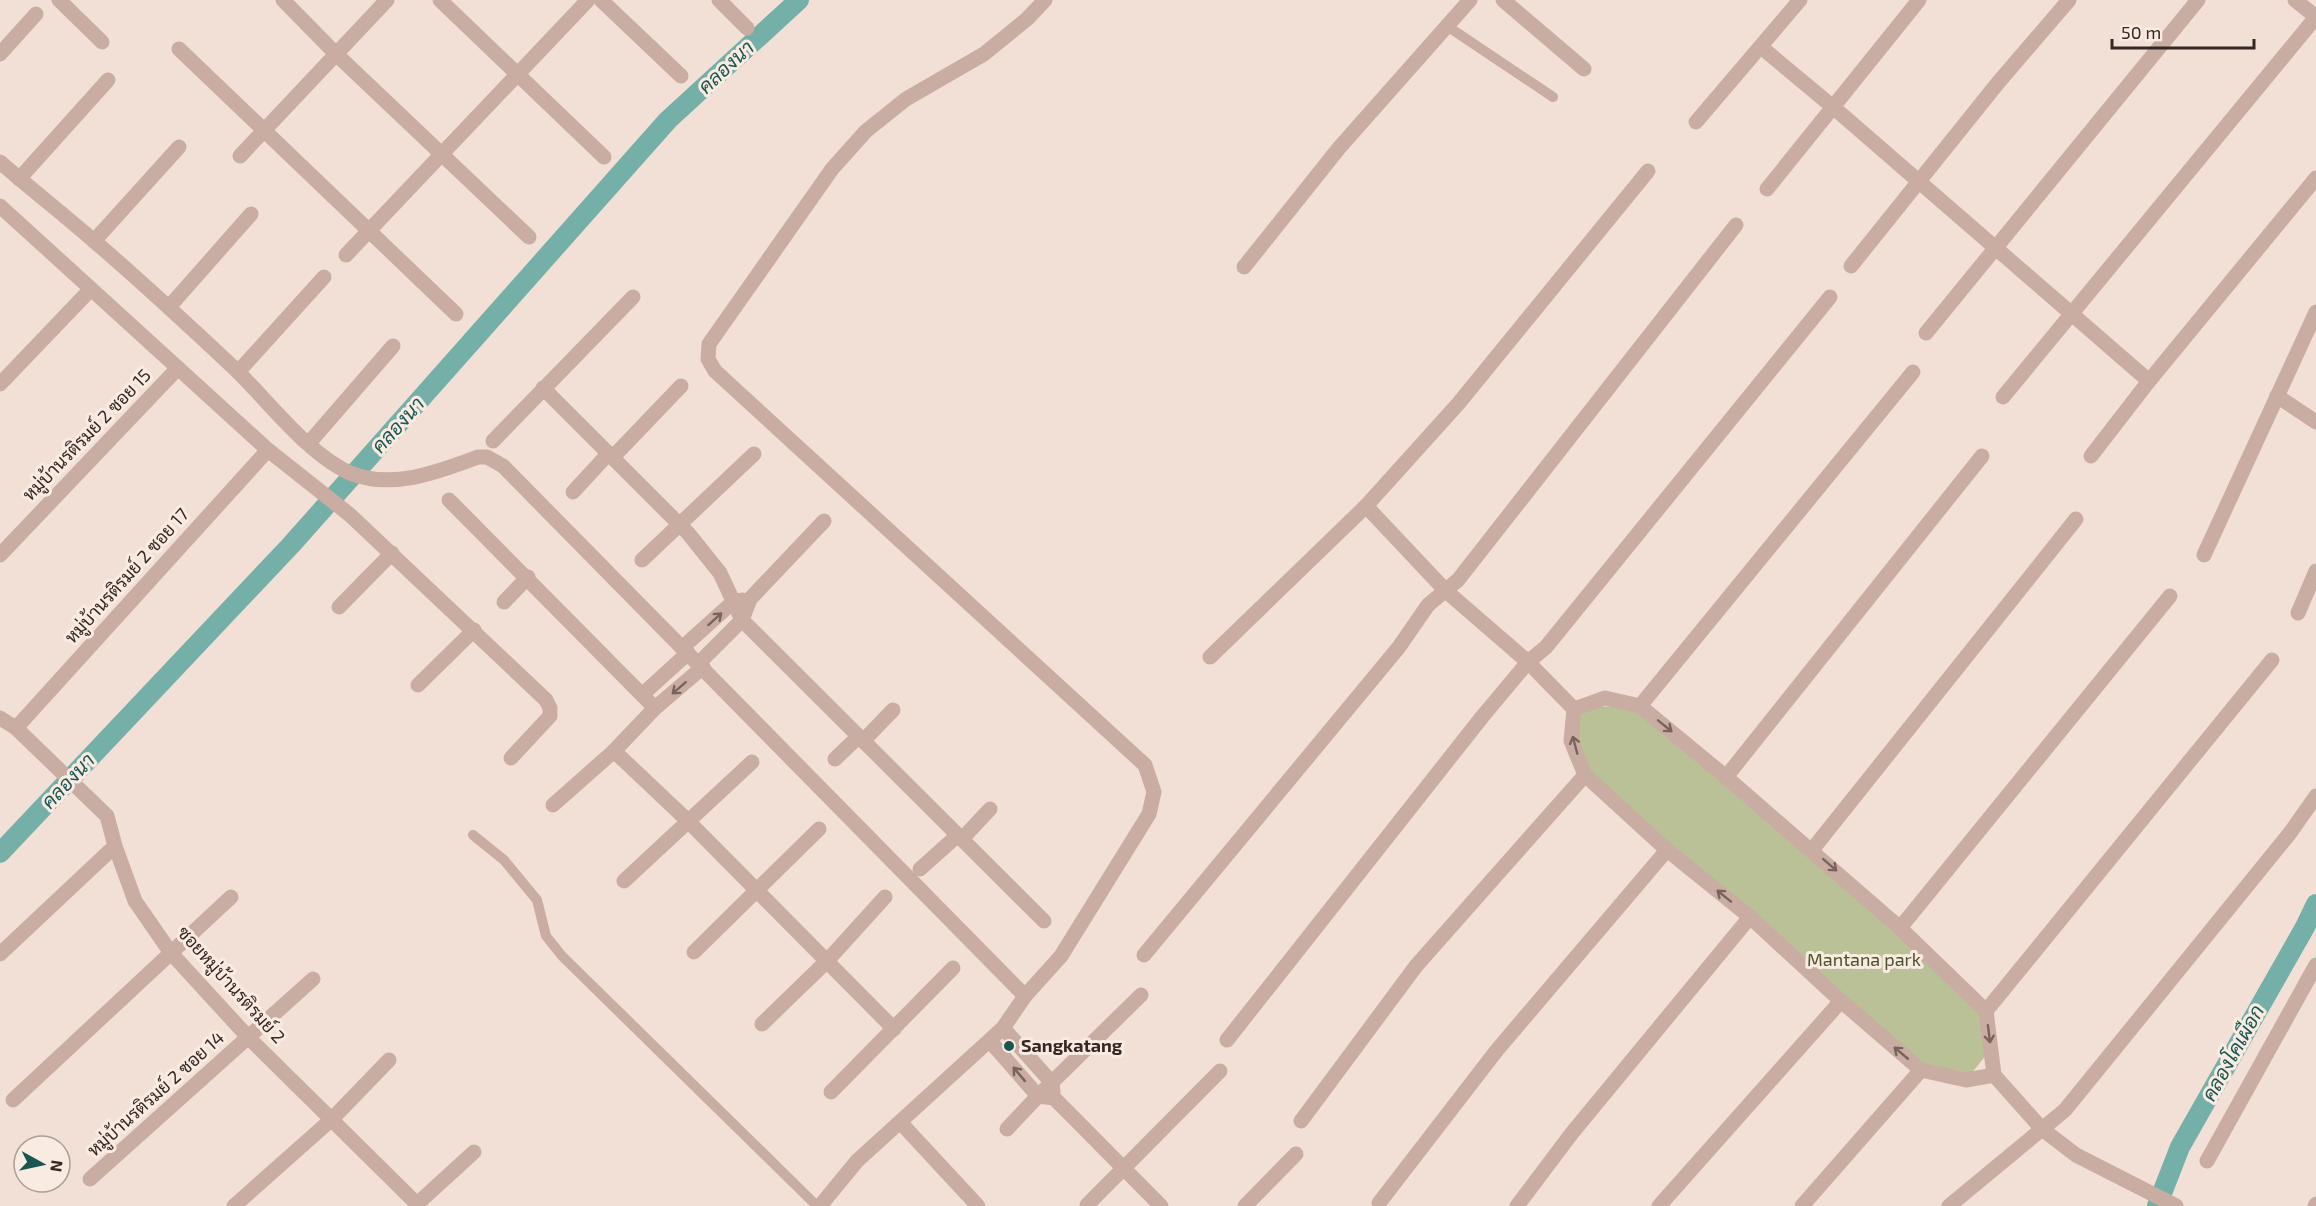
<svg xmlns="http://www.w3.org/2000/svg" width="2316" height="1206" viewBox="0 0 2316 1206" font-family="'Exo 2',Sarabun,sans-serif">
<rect width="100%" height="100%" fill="#f2e0d6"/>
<!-- green -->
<polygon fill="#bac196" points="1640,706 1986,1011 1991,1049 1966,1080 1921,1070 1588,771 1571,741 1583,707"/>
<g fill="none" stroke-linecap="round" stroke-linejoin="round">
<!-- canal -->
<g stroke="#74b0a8" stroke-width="20">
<polyline points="0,853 291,545 668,120 799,0"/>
<polyline points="2157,1206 2180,1147 2305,927 2316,904"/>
</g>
<!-- lane -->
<g stroke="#caada2" stroke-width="10">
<polyline points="1447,26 1553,97"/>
<polyline points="473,835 504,860 537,900 546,936 562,956 817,1206"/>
</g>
<!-- street -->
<g stroke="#caada2" stroke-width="15">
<polyline points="59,0 102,42"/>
<polyline points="283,0 336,54 529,237"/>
<polyline points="440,0 604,157"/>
<polyline points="601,0 681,76"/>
<polyline points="719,0 747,28"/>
<polyline points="1503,0 1584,69"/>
<polyline points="1919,0 1833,107 2149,381 2316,178"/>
<polyline points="2295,0 2316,17"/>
<polyline points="1761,47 1833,107 1767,189"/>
<polyline points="179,49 456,314"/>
<polyline points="0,54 36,14"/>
<polyline points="1696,122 1800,0"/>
<polyline points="240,156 387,0"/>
<path d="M0 162C31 189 63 214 94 241 141 281 187 324 232 366 266 398 307 454 350 473 392 490 438 472 478 457H487L503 466 1025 996"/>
<polyline points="19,179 108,80"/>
<polyline points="0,206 268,450 350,515 546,700 550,708 550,716 511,758"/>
<polyline points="94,241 179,147"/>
<polyline points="346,255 588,0"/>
<polyline points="1851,266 1997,84 2069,0"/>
<polyline points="1244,267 1339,148 1470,0"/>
<polyline points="169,307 251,214"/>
<polyline points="1926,333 2198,0"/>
<polyline points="238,372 324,277"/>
<polyline points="0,384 91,289"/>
<polyline points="543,388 688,533 720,573 742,620 1044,921"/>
<polyline points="2277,396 2316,422"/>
<polyline points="2003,397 2316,17"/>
<polyline points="493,441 633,297"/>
<polyline points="309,443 393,346"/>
<polyline points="2091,456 2149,381"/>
<polyline points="613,457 681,386"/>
<polyline points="573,492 609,453"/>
<polyline points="449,500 655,708 614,751 687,820 894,1029"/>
<polyline points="1366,506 1446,591 1528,662 1574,709"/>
<polyline points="0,555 178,368"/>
<polyline points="2204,555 2316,312"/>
<polyline points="642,560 754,454"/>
<polyline points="504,602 528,577"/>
<polyline points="339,607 392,553"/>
<polyline points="2298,613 2316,571"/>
<polyline points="683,647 733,602 742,600"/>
<polyline points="1210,657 1366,506 1458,404 1648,171"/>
<polyline points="699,663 742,620 750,599 824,521"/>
<polyline points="418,685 474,630"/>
<polyline points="643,694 688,653"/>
<polyline points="1640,706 1913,372"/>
<polyline points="655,708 703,667"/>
<polyline points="1574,709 1605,698 1640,706 1726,777 1900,928 1986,1011 1994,1075 2042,1129 2076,1155 2176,1206"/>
<polyline points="1574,709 1571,741 1585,775 1667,850 1750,917 1841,1001 1921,1070 1966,1080 1994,1075"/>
<polyline points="0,718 16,728 107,816 115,846 135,901 171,953 248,1037 419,1206"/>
<polyline points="16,728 268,450"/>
<polyline points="863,741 893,710"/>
<polyline points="835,759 858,737"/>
<polyline points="1726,777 1982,456"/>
<polyline points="553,805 614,751"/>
<polyline points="962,839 990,809"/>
<polyline points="1812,850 2076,519"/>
<polyline points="920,869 958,835"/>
<polyline points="624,881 752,762"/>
<polyline points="1900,928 2170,596"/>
<polyline points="694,952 819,829"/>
<polyline points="0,954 115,846"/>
<polyline points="1144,955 1399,647 1428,605 1458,580 1736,225"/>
<polyline points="1986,1011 2272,660"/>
<polyline points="762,1024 827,961 885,897"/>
<polyline points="1003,1028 1052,1083 1053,1092"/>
<polyline points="1227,1040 1482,717 1528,662 1546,647 1830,297"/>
<polyline points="990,1041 1038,1096 1054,1098 1161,1206"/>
<polyline points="831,1092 953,968"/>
<polyline points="13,1100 231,897"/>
<polyline points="1301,1121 1416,966 1585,775"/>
<polyline points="900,1122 978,1206"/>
<polyline points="1007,1129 1038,1096 1141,995"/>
<polyline points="2207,1161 2316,965"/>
<polyline points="90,1179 313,979"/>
<polyline points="1379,1203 1497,1050 1667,850"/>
<polyline points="417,1204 474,1152"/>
<polyline points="1087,1205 1220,1071"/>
<polyline points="234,1206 332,1119 389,1060"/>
<polyline points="820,1206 857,1161 1003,1028 1025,996 1061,956 1149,814 1154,792 1145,765 715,371 708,359 709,344 832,169 866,131 906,99 984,54 1027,19 1045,0"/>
<polyline points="1245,1206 1296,1154"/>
<polyline points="1517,1206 1572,1133 1750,917"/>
<polyline points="1659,1206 1841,1001"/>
<polyline points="1802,1206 1921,1070"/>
<polyline points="1949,1206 2065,1110 2290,833 2316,796"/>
<polyline points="2315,1206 2316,1204"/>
</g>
</g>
<!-- one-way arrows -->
<defs><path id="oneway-shaft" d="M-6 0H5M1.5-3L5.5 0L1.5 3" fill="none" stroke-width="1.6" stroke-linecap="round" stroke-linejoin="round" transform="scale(1.5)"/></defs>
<g stroke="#78635d">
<use href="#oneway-shaft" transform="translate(715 619) rotate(-42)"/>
<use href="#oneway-shaft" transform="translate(679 688) rotate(139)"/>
<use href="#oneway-shaft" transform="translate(1665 726) rotate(39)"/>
<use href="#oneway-shaft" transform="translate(1575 745) rotate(-105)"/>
<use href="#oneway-shaft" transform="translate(1830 865) rotate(41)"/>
<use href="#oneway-shaft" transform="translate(1724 896) rotate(-141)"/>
<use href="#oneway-shaft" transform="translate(1989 1034) rotate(83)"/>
<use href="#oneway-shaft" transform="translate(1901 1053) rotate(-140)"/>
<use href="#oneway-shaft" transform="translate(1019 1074) rotate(-130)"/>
</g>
<!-- markers -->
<circle fill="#195650" stroke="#f9ebe2" stroke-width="2" cx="1009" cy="1046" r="6"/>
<g text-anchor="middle" stroke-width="6" stroke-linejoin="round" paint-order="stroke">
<!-- street labels -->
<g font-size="18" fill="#342724" stroke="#f9ebe2">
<text transform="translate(87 435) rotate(-46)" y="6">หมู่บ้านรติรมย์ 2 ซอย 15</text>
<text transform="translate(127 576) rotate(-48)" y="6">หมู่บ้านรติรมย์ 2 ซอย 17</text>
<text transform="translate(231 985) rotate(48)" y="6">ซอยหมู่บ้านรติรมย์ 2</text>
<text transform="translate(156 1094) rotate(-42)" y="6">หมู่บ้านรติรมย์ 2 ซอย 14</text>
</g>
<!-- park labels -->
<g font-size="18" fill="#4a5327" stroke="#f9ebe2">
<text x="1864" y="966">Mantana park</text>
</g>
<!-- poi labels -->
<g font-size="18" font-weight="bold" fill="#342724" stroke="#f9ebe2" text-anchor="start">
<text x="1021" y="1052">Sangkatang</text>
</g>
<!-- water labels -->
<g font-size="20" font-style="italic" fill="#195650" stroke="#f9ebe2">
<text transform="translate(726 67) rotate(-43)" y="7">คลองนา</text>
<text transform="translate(398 425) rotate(-48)" y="7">คลองนา</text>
<text transform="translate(68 781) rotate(-47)" y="7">คลองนา</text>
<text transform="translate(2233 1053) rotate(-61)" y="7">คลองโคเผือก</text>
</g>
</g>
<!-- north arrow -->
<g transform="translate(42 1164) rotate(98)"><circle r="28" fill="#f9ebe2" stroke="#aa9d96" stroke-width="1.5"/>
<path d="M0-4.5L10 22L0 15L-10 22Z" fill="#195650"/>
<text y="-9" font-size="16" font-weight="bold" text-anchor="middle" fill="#342724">N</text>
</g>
<!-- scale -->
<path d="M2112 39v9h142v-9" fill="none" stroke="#342724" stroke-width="3"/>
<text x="2121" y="39" font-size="18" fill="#342724" stroke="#f9ebe2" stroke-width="4.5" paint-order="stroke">50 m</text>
</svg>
